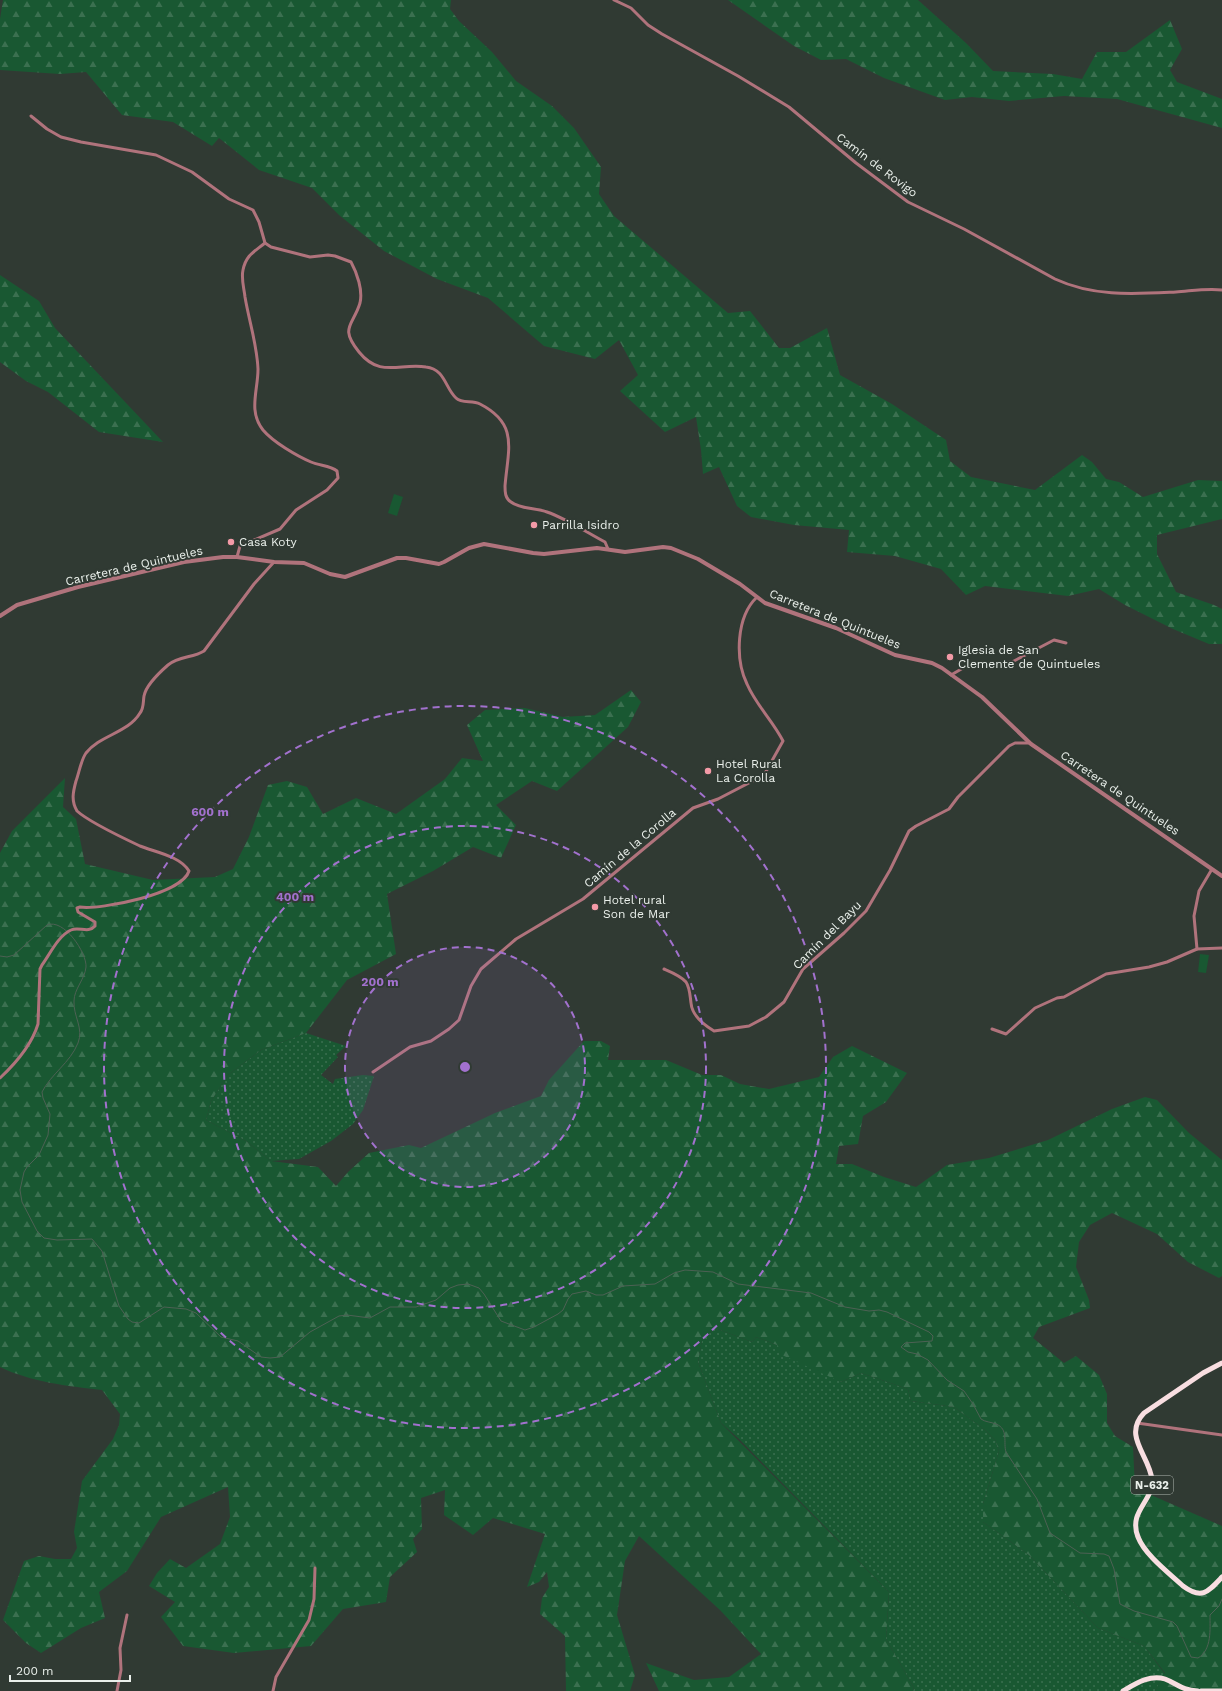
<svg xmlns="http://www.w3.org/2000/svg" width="1222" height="1691" viewBox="0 0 1222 1691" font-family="'Work Sans',sans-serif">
<defs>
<pattern id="grass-dots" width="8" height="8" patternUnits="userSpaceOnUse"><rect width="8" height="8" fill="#195832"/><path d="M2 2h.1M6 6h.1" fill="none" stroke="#3b7050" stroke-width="1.8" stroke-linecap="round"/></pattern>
<pattern id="forest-firs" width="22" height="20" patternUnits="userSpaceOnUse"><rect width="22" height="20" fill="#195832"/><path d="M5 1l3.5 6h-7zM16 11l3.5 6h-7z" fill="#3b7050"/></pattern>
</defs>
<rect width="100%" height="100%" fill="#303a33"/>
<!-- grass -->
<g fill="url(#grass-dots)">
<polygon points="306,1033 346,1046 336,1055 338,1057 321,1075 333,1084 335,1079 363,1075 374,1076 363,1110 353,1124 331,1141 299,1159 271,1161 246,1141 206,1120 211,1101 228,1075 261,1050"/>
<polygon points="715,1328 752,1342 756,1337 777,1345 841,1382 861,1373 908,1389 911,1401 954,1407 985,1430 995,1440 999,1451 983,1504 983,1522 1029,1555 1098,1628 1144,1646 1165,1674 1155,1691 913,1691 914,1688 886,1639 889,1592 739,1439 721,1423 698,1362 702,1340"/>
</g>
<!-- forest -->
<g fill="url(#forest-firs)">
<polygon points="3,0 451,0 450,9 459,21 492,52 516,81 552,106 574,128 601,167 599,194 614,216 728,313 750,311 779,348 790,348 827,328 840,375 892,404 946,440 950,461 971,477 1035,490 1082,455 1092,462 1106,479 1119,482 1143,497 1198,480 1222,481 1222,519 1157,535 1157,554 1176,592 1214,605 1222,609 1222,644 1209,644 1173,629 1125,605 1099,589 1068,596 985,586 966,595 941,569 895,556 847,552 849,530 794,525 751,517 737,506 719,467 703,474 701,450 696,417 665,432 620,391 638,375 619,340 595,359 544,346 488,298 437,279 384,251 339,215 312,188 259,170 219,138 212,146 173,122 122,115 86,72 60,74 0,70 0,19"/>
<polygon points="728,0 918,0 966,43 993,71 1053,74 1082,79 1097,52 1126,52 1170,20 1182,49 1170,70 1177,82 1222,99 1222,128 1117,99 1064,96 1009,101 972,97 945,100 884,78 846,59 821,60 794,46"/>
<polygon points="0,275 39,301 55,328 163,442 99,432 48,392 26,381 0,362"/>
<path d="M631 690 641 702 628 727 557 791 532 781 496 805 516 825 501 858 473 847 433 871 387 894 396 954 347 980 306 1033 261 1050 228 1075 211 1101 206 1120 246 1141 271 1161 318 1167 336 1186 348 1172 369 1153 409 1145 421 1148 495 1113 541 1096 549 1080 584 1041H601L610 1046 608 1060H666L702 1075H721L740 1084 769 1089 819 1077 833 1057 852 1046 907 1073 886 1102 863 1116 858 1144 839 1146 836 1164H852L884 1177 916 1187 947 1165 989 1158 1048 1140 1112 1109 1145 1097 1157 1100 1189 1133 1222 1160V1276L1219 1278 1188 1262 1157 1234 1112 1213 1090 1225 1079 1242 1076 1267 1089 1300 1090 1308 1039 1327 1033 1338 1064 1363 1076 1356 1099 1375 1107 1394V1423L1115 1436 1133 1447 1135 1488 1222 1526V1691H1155L1165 1673 1144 1646 1098 1628 1029 1555 983 1522V1504L999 1451 995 1440 985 1430 954 1407 911 1401 908 1389 861 1373 841 1382 782 1355 777 1345 756 1337 752 1342 715 1328 702 1340 698 1362 721 1423 889 1592 886 1639 914 1688 913 1691H659L646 1663 694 1680 729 1677 761 1654 720 1610 639 1536 625 1561 617 1615 635 1675 630 1691H566L565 1636 540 1614 542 1598 549 1587 547 1572 539 1582 527 1587 545 1534 493 1518 473 1535 444 1515 445 1490 421 1498 422 1529 413 1539 417 1552 390 1577 386 1602 343 1609 311 1646 234 1653 183 1646 161 1617 175 1602 149 1586 157 1573 170 1559 186 1568 220 1544 230 1517 228 1487 161 1517 127 1571 99 1592 105 1618 81 1628 41 1653 26 1643 3 1620 24 1561 39 1556 55 1559H71L77 1548 74 1532 82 1481 113 1439 119 1425 120 1414 102 1390C67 1386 31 1382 0 1367V853L12 831 65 778 63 807 76 819 85 864 153 880 215 877 233 869 249 837 268 785 287 781 307 787 323 814 356 798 396 814 445 779 462 758 483 761 467 725 485 710 525 708 563 717 595 715Z"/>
</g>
<!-- pitch -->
<g fill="#195832">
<polygon points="394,494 403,497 397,516 388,513"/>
<polygon points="1200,954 1209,955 1206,973 1198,972"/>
</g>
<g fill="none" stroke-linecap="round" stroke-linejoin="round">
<!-- stream -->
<path stroke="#4d6154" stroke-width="1" d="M0 956 7 957 14 955 47 925C64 918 87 953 86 967 85 979 74 989 74 1001 73 1016 84 1028 78 1043 70 1063 51 1074 42 1092L43 1098 50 1114 48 1135 39 1155 27 1167 24 1172 20 1190 22 1202 37 1231 44 1238 57 1240 92 1239 102 1251 119 1306 128 1319 132 1322 139 1323 164 1307 186 1309 196 1313 221 1337 238 1341 261 1357 270 1358 280 1357 310 1332 339 1316 347 1315 370 1318 390 1307H416L436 1300 450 1288 458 1285 468 1284 479 1288 484 1294 501 1321 525 1330 534 1327 558 1314 563 1310 568 1299 572 1294 586 1291 596 1295H603L623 1286 655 1284 674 1273 685 1270 713 1272 738 1284 811 1293 845 1307 869 1311 879 1310 887 1312 929 1332 933 1336 932 1341 905 1343 901 1347 908 1352 917 1354 928 1360 947 1380 964 1391 973 1404 981 1419C985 1422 991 1422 996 1424 1009 1429 1003 1443 1006 1452L1037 1499 1050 1533 1080 1553 1104 1554 1109 1556 1114 1569 1120 1604 1134 1611 1173 1622 1177 1626 1191 1657 1198 1658C1212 1650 1210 1629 1210 1615L1219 1606 1222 1599"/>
<!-- minor -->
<g stroke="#b0737c" stroke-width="3">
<path d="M614 0 631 8 648 25 662 34 738 76 789 107 856 163 908 202 964 229 1055 279C1094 297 1134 294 1176 292 1191 291 1207 288 1222 290"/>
<path d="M31 116 47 129 61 137 81 142 156 155 192 172 229 199 253 210 259 222 265 243 271 247 310 257 328 255 335 256 351 262C357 273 363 290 360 303 353 326 339 327 359 352 380 378 399 363 426 367 445 369 445 388 456 398 462 404 472 400 480 404 519 424 508 449 505 486 505 492 505 498 511 502 520 509 536 508 547 512 567 519 586 532 605 542L608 549"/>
<path d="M237 557 240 546 280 529 296 510 327 490 338 478 337 471C330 465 320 466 311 462 297 456 273 442 263 430 248 411 258 391 258 369 257 344 249 321 245 297 244 288 241 279 243 270 246 255 254 252 265 243"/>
<polyline points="951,675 970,664 1012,662 1054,640 1066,643"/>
<polyline points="1197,949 1194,916 1199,891 1212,869"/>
<path d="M664 969C671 972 681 976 686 982 690 988 690 996 691 1003 692 1015 704 1025 714 1031L749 1026 766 1017 784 1002 803 969 844 933 866 911 890 870 909 831 916 826 949 809 958 797 1009 746 1015 743H1029"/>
<polyline points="992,1029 1006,1034 1035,1008 1057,998 1064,997 1106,974 1149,967 1167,962 1197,949 1222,948"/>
<path d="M373 1072 410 1047 431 1041 449 1029 459 1020 471 986 481 969 516 939 583 899 693 808 718 799 764 775 783 741C773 721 756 705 747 684 735 659 736 617 757 597"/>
<path d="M0 1078C15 1064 32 1044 38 1024L40 969 42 965C50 954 58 936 71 930 79 926 88 934 95 926V922L78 912 77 908 80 907C101 910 182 894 189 871 180 856 155 852 140 846 123 838 89 822 77 811 71 801 73 792 76 781 79 773 81 760 86 753 100 735 128 733 140 713 144 708 143 702 144 696 146 685 160 672 168 665 179 656 193 658 204 651L254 584 274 562"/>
<polyline points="1137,1423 1222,1435"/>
<polyline points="117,1691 121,1670 120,1648 127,1615"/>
<polyline points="273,1691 276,1677 309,1620 314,1599 315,1568"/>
</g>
<!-- tertiary -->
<polyline stroke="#b0737c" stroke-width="4" points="0,616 17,605 78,587 184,562 223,557 237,557 274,562 304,563 330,574 345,577 397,558 406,558 439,564 444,562 469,548 484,544 533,553 544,554 597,548 625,552 663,547 671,548 698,559 740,584 765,603 836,628 895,655 932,663 942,668 982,697 1031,744 1222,876"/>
<!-- trunk -->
<g stroke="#f8dee1" stroke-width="5">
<path d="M1222 1363 1203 1373 1144 1413C1122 1436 1150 1456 1152 1480 1153 1502 1128 1511 1138 1537 1145 1555 1169 1573 1183 1586 1202 1600 1208 1592 1222 1577"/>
<path d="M1123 1691C1135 1684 1150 1674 1165 1679 1178 1684 1181 1690 1198 1691"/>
<polyline points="1201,1691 1222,1691"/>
</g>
</g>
<!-- distance rings -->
<circle cx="465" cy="1067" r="120" fill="#a271ce" fill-opacity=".12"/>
<g fill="none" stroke="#a271ce" stroke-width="2" stroke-dasharray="7 5">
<circle cx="465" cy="1067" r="120"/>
<circle cx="465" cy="1067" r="241"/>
<circle cx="465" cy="1067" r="361"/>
</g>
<!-- markers -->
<g fill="#f39aa7" stroke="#303a33" stroke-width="1.5">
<circle cx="534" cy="525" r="4"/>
<circle cx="231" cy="542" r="4"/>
<circle cx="950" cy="657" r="4"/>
<circle cx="708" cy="771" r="4"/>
<circle cx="595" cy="907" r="4"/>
</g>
<g text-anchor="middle" stroke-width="4" stroke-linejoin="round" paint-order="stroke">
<!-- shield labels -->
<rect fill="#303a33" stroke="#b2b9b4" stroke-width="1" x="1131" y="1476" width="42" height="18" rx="3"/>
<g font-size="11" font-weight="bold" fill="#eaf0eb">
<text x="1152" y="1489">N-632</text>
</g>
<!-- street labels -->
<g font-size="12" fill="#eaf0eb" stroke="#303a33">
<text transform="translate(877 165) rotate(37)" y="4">Camín de Rovigo</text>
<text transform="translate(134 566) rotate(-13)" y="4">Carretera de Quintueles</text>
<text transform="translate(835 619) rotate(22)" y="4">Carretera de Quintueles</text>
<text transform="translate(1120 793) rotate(34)" y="4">Carretera de Quintueles</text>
<text transform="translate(630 848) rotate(-40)" y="4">Camín de la Corolla</text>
<text transform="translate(827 935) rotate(-45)" y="4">Camín del Bayu</text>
</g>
<!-- poi labels -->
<g font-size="12" fill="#eaf0eb" stroke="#303a33" text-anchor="start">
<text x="542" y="529">Parrilla Isidro</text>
<text x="239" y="546">Casa Koty</text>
<text x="958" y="654">Iglesia de San<tspan x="958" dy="14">Clemente de Quintueles</tspan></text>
<text x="716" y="768">Hotel Rural<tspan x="716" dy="14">La Corolla</tspan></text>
<text x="603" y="904">Hotel rural<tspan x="603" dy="14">Son de Mar</tspan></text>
</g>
</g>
<circle cx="465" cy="1067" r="6" fill="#a271ce" stroke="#303a33" stroke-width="2"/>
<g font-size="12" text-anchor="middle" font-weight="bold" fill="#a271ce" stroke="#303a33" stroke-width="4" stroke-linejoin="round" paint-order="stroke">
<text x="210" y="816">600 m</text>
<text x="295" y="901">400 m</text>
<text x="380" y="986">200 m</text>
</g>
<!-- scale -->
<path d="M10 1675v6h120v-6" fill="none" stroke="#eaf0eb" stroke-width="2"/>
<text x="16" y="1675" font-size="12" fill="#eaf0eb" stroke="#303a33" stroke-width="3" paint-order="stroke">200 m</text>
</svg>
